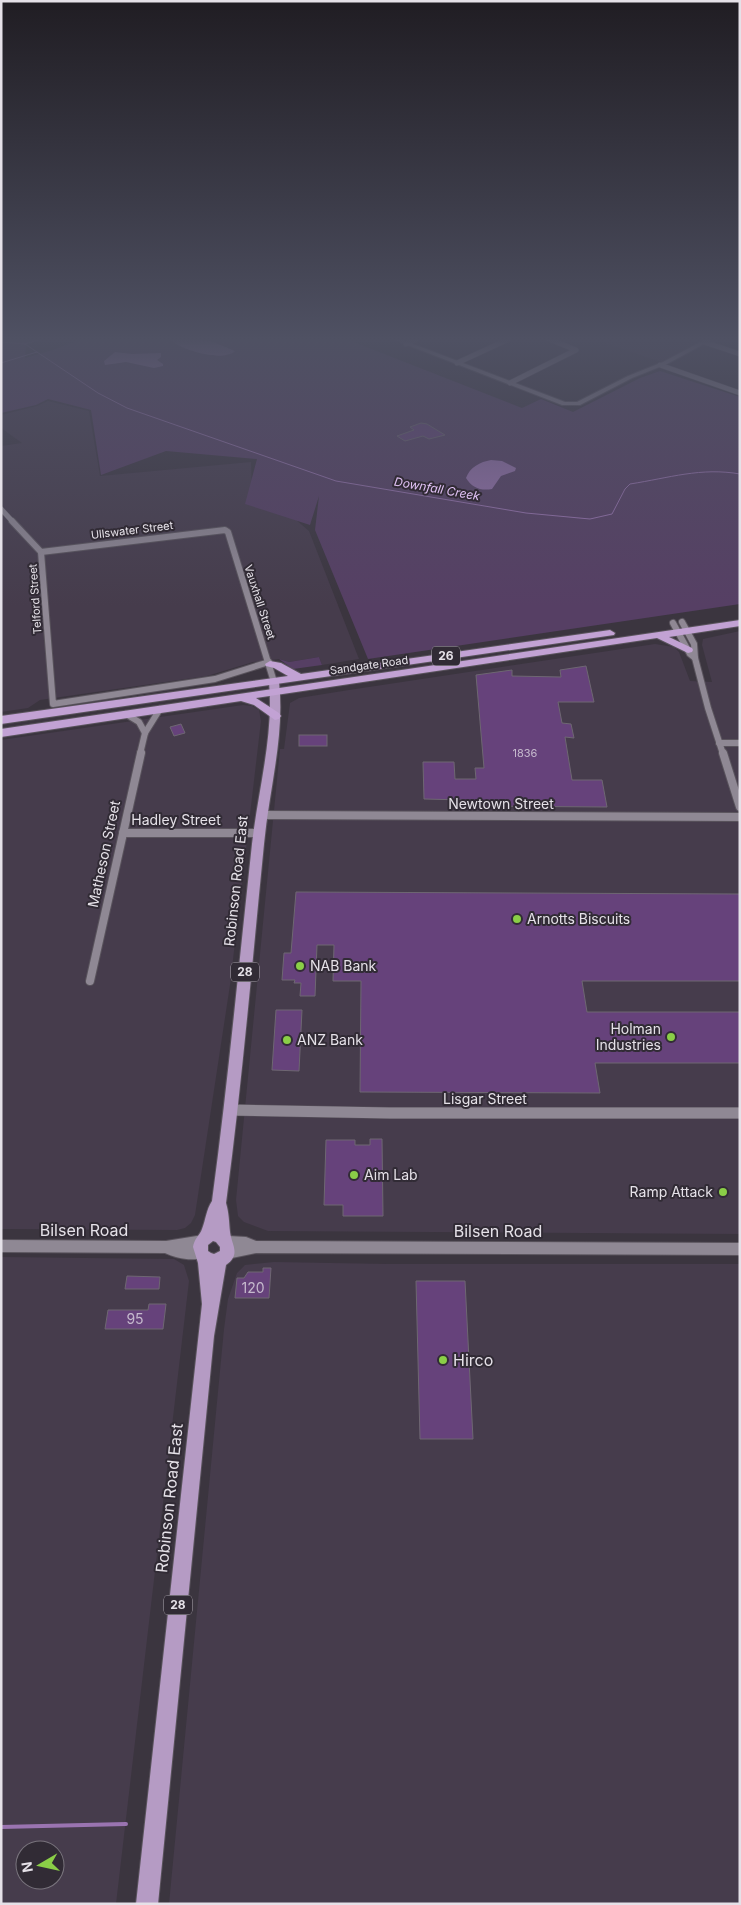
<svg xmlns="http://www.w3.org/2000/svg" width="741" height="1905" viewBox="0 0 741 1905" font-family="Inter,sans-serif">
<rect width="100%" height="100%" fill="#3b353f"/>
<!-- built -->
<g fill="#463c4c" fill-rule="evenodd">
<polygon points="594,339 705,339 661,362"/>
<polygon points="48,401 89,411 100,476 251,462 252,492 288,513 309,531 359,659 322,665 319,657 289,662 279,659 253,662 207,676 40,700 28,708 1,712 1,446 22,443 1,428 1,415 37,406"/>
<polygon points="740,631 740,1234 268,1231 244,1222 238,1216 236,1200 280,749 284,749 290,703 299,698 349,690 655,644 674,647 679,652 690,681 712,682 702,645 703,639"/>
<polygon points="243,705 252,706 259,710 261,721 230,985 195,1215 191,1223 185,1228 177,1230 1,1229 1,740"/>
<path d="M1 1257 174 1259 184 1265 189 1281 116 1904H1ZM25 1850H55V1880H25Z"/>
<polygon points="274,1262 387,1264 740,1264 740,1904 169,1904 224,1329 228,1299 237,1273 245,1265"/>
</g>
<!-- green -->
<g fill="#563f64">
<polygon points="1,339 34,339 26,345 25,358 53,350 81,339 346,339 522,408 541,399 573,412 640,378 660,371 740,397 740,604 368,659 315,530 319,496 310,525 245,504 257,459 166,451 101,475 91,410 48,399 36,405 1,413"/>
<polygon points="319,657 322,665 293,669 279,659 289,662"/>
</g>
<!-- water -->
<g fill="#9a74b1">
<path d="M167 339 211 341 235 351C223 362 189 351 178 345 174 343 172 340 167 339Z"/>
<polygon points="115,352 132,354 161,353 161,357 157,360 163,364 163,366 154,368 126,362 105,365 104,361"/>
<path d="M491 460 502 461 516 468 515 471 501 476 492 489C481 491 472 488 466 478 470 467 480 462 491 460Z"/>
</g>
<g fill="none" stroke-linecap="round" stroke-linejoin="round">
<!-- stream-far1 -->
<g stroke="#9a74b1" stroke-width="1">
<path d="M1 342 25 344 98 393 127 408 336 481 526 513 590 519 612 514 625 489 630 484C669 478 701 467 740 474"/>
<polyline points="25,344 42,339"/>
<polyline points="1,363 37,352"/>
</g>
<!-- stream -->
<polyline stroke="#9a74b1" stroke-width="4" points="1,1827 126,1824"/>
</g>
<!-- building -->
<g fill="#66427b" stroke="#6e6772">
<polygon points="421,423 427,424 445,435 429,439 423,436 405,441 397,436 414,430 410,427"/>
<polygon points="586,666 594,702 558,702 562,723 571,724 574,738 565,737 572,780 602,780 607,807 465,806 464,800 424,799 423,762 454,762 455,779 476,779 475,768 484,768 476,675 512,670 512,676 561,677 560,670"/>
<polygon points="181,724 185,733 174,736 170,727"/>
<rect x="299" y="735" width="28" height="11"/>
<polygon points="296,892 740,894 740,981 582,981 587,1012 740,1012 740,1063 595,1063 600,1093 360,1092 361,981 333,981 334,945 317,945 315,996 300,996 301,983 294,983 295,980 282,980 284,953 291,953"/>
<polygon points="276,1010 302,1010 299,1071 272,1070"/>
<polygon points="370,1139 382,1139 383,1216 343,1216 343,1205 324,1205 326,1140 355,1140 355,1145 370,1145"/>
<polygon points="263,1268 271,1268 269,1298 235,1298 237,1278 244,1278 248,1272 263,1272"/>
<polygon points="127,1276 160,1277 159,1289 125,1289"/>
<polygon points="416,1281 465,1281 473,1439 420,1439"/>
<polygon points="149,1304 166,1304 163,1329 105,1329 108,1310 148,1310"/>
</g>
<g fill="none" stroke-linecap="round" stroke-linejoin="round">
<defs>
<g id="minor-far3">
<polyline points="704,342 740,354"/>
<polyline points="406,344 417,339"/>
<polyline points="457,363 509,339"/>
<polyline points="660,365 740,393"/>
<polyline points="510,383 576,350 549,339"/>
<polyline points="1,509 13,522"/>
</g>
<g id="minor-far2">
<polyline points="12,521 41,552 53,704 215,679 269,662"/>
<polyline points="41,552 225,530 228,532 274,682"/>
<polyline points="682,622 694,644 695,658 708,708 723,754"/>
<polyline points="673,623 690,654 695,658"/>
<polyline points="126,714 139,722 145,733"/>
<polyline points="719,743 740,743"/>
<polyline points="140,754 145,733 160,709"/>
</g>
<g id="minor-far1">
<polyline points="723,753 740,807"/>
<polyline points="261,815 740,817"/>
<polyline points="123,833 259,833"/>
<polyline points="90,981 141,753"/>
</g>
<polyline id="minor" points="230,1110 390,1113 740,1113"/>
<g id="tertiary">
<polygon points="392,339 400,339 565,402 577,402 628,376 663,362 706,339 713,339 667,364 632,378 580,405 562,405"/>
<path d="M203 1235 207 1237 209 1241 207 1245 200 1247 204 1249 206 1253 204 1257C193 1262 176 1258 165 1253L1 1252V1240L166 1241Z"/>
<polygon points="228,1236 246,1237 256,1241 740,1243 740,1255 256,1253 227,1259 223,1257 221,1253 223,1249 227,1247 224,1246 222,1242 224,1238"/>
</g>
<path id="primary" d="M274 679 279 682C285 736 269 790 264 844 252 964 242 1084 226 1203 229 1213 229 1222 230 1232 232 1246 241 1254 226 1265L214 1336 158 1904H136L202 1304 198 1263 193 1247C194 1239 200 1235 202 1229 206 1219 206 1210 212 1201 228 1083 239 963 252 844 258 790 274 736 269 682ZM213 1241 216 1242 220 1247V1251L214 1254 211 1253 208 1251V1245Z"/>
<g id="trunk">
<polygon points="740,620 740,626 669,637 692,648 693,650 692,652 688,653 657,638 256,698 279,713 281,716 279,719 275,720 254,705 241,701 1,737 1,729"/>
<polygon points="610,630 615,633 614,635 1,724 1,716 288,676 274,668 266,666 265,664 270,661 281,663 301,674"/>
</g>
</defs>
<!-- minor-far3 casing -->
<use href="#minor-far3" stroke="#59535c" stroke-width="6"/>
<!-- minor-far2 casing -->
<use href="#minor-far2" stroke="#59535c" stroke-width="8"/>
<!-- minor-far1 casing -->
<use href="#minor-far1" stroke="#59535c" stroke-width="10"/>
<!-- minor casing -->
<use href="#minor" stroke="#59535c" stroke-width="12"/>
<!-- tertiary casing -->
<use href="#tertiary" stroke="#59535c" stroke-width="2"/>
<!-- primary casing -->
<use href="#primary" stroke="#59535c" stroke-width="2"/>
<!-- trunk casing -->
<use href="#trunk" stroke="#59535c" stroke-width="2"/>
<!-- minor-far3 -->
<use href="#minor-far3" stroke="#8f8894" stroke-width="5"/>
<!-- minor-far2 -->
<use href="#minor-far2" stroke="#8f8894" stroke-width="6"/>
<!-- minor-far1 -->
<use href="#minor-far1" stroke="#8f8894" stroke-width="8"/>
<!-- minor -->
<use href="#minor" stroke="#8f8894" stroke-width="11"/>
<!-- tertiary -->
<use href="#tertiary" fill="#8f8894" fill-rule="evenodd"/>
<!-- primary -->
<use href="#primary" fill="#b59bc4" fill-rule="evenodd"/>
<!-- trunk -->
<use href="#trunk" fill="#c2a2d4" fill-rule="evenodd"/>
</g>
<!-- sky -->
<linearGradient id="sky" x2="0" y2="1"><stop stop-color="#201d23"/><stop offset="0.56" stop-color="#4f5163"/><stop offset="1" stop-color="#4f5163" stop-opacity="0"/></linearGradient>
<rect width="741" height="606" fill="url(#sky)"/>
<!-- markers -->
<g fill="#8ace47" stroke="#312b35" stroke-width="2">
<circle cx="517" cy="919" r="5"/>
<circle cx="300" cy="966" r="5"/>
<circle cx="671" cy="1037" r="5"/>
<circle cx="287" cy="1040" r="5"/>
<circle cx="354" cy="1175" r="5"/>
<circle cx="723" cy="1192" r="5"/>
<circle cx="443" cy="1360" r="5"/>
</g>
<g text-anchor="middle" stroke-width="4" stroke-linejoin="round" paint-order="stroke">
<!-- far-street labels -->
<g font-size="11" fill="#e5e1e8" stroke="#312b35">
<text transform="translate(132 530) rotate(-7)" y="4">Ullswater Street</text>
<text transform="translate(35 599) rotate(-94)" y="4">Telford Street</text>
<text transform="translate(260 602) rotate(72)" y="4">Vauxhall Street</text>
<text transform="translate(369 665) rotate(-8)" y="4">Sandgate Road</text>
</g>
<!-- number labels -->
<g font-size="11" fill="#c5b9cd">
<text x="525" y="757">1836</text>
</g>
<!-- far-water labels -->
<g font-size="12" font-style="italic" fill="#e1c2f5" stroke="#312b35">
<text transform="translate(437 489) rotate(10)" y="4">Downfall Creek</text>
</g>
<!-- shield labels -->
<g fill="#312b35" stroke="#afaab2" stroke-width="1">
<rect x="432" y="646.5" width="28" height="19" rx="4"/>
<rect x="231" y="962.5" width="28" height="19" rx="4"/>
<rect x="164" y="1595.5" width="28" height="19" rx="4"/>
</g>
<g font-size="12" font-weight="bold" fill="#e5e1e8">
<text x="446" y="660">26</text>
<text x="245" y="976">28</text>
<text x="178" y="1609">28</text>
</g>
<!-- street labels -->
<g font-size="14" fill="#e5e1e8" stroke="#312b35">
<text x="501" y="809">Newtown Street</text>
<text x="176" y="825">Hadley Street</text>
<text transform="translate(104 854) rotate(-78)" y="5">Matheson Street</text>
<text transform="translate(236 881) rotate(-84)" y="5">Robinson Road East</text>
<text x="485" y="1104">Lisgar Street</text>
</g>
<!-- poi labels -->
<g font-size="14" fill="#e5e1e8" stroke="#312b35" text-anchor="start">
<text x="527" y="924">Arnotts Biscuits</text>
<text x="310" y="971">NAB Bank</text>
<text x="661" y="1034" text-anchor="end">Holman<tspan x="661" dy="16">Industries</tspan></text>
<text x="297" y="1045">ANZ Bank</text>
<text x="364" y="1180">Aim Lab</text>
<text x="713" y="1197" text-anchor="end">Ramp Attack</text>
</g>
<!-- near-number labels -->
<g font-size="14" fill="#c5b9cd">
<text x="253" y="1293">120</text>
<text x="135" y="1324">95</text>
</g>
<!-- near-street labels -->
<g font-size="16" fill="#e5e1e8" stroke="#312b35">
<text x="84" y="1236">Bilsen Road</text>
<text x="498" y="1237">Bilsen Road</text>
<text transform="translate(169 1498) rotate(-84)" y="6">Robinson Road East</text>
</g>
<!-- near-poi labels -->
<g font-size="16" fill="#e5e1e8" stroke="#312b35" text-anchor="start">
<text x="453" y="1366">Hirco</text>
</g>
</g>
<!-- border -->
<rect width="741" height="1905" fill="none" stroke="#e5e1e8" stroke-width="5"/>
<!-- north arrow -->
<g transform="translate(40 1865) rotate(261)"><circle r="24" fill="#312b35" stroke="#79747d"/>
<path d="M0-4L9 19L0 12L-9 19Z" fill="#8ace47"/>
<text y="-8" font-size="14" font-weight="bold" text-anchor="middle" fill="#e5e1e8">N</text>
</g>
</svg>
